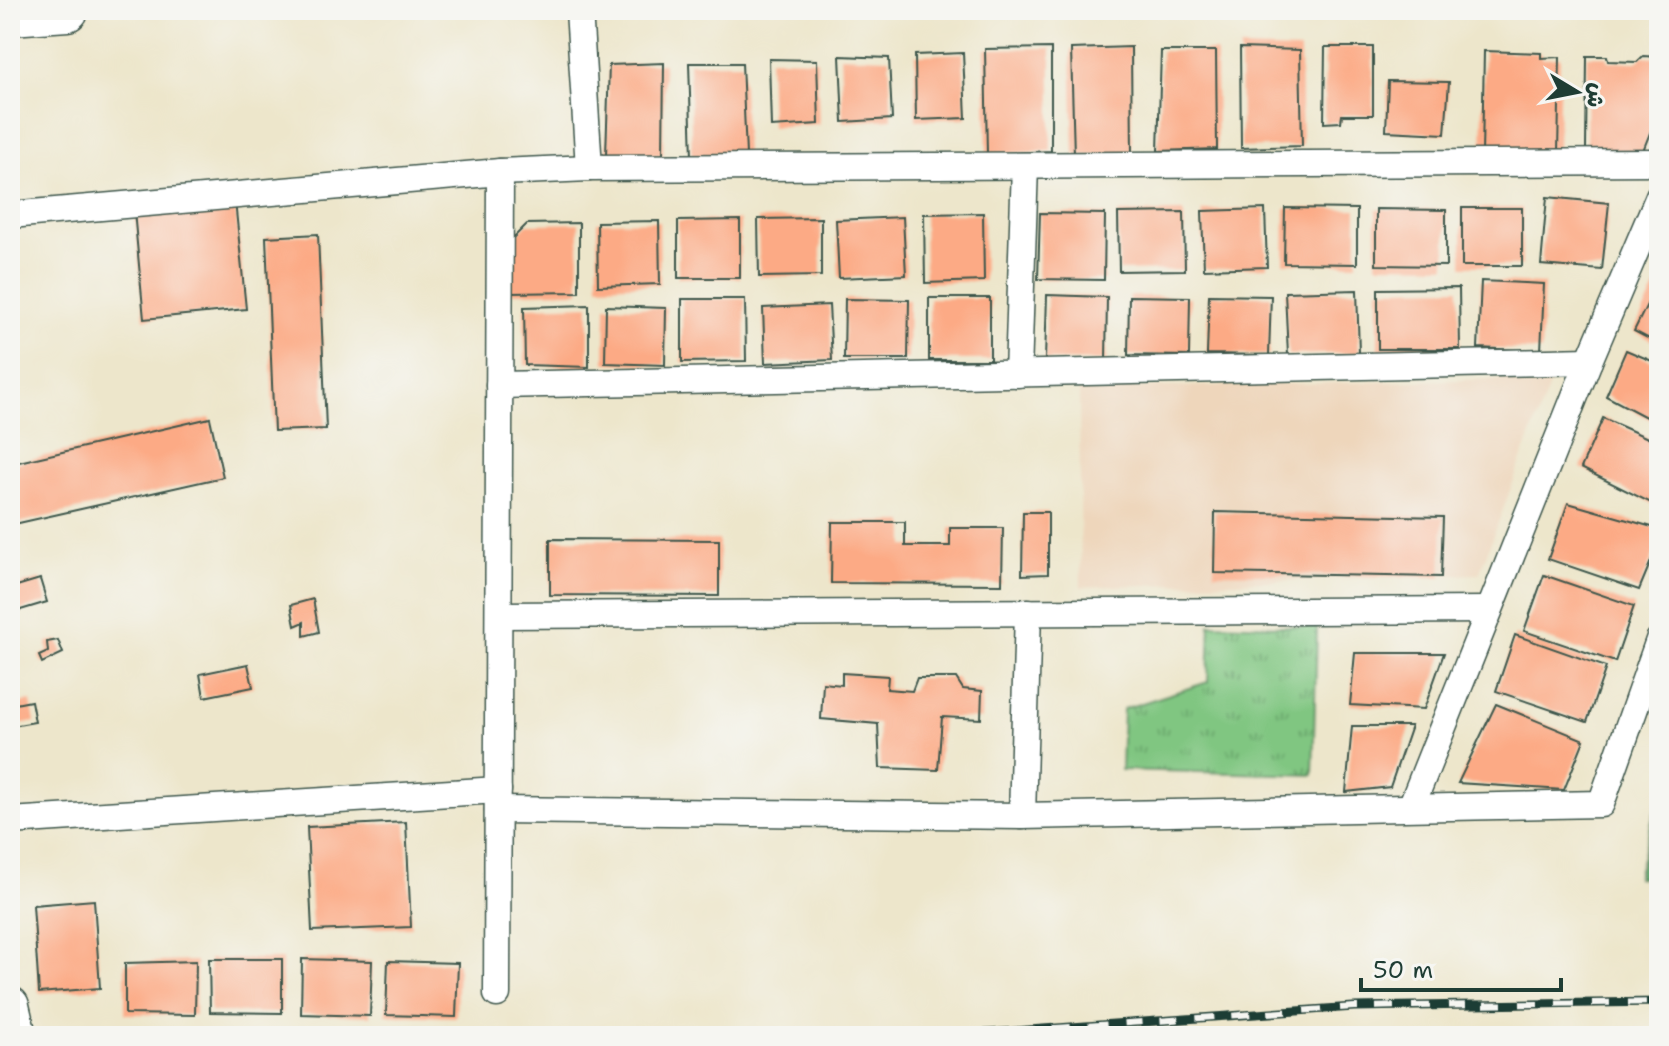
<svg xmlns="http://www.w3.org/2000/svg" width="1669" height="1046" viewBox="0 0 1669 1046" font-family="'Shantell Sans','Playpen Sans Arabic',sans-serif">
<defs>
<pattern id="grass-tufts" width="24" height="20" patternUnits="userSpaceOnUse" patternTransform="scale(2)"><rect width="24" height="20" fill="#80c681"/><path d="M3 7l-1-3M5 7V3M7 7l1-3M15 17l-1-3M17 17v-4M19 17l1-3" fill="none" stroke="#68a26a"/></pattern>
<pattern id="forest-crowns" width="20" height="18" patternUnits="userSpaceOnUse" patternTransform="scale(2)"><rect width="20" height="18" fill="#68ab6f"/><path d="M2 6a3 3 0 1 1 6 0M12 15a3 3 0 1 1 6 0" fill="none" stroke="#558c5c"/></pattern>
</defs>
<rect width="100%" height="100%" fill="#f6f6f2"/>
<filter id="ink" filterUnits="userSpaceOnUse"><feTurbulence type="fractalNoise" baseFrequency=".0125" numOctaves="2"/><feDisplacementMap in="SourceGraphic" scale="16" xChannelSelector="R" yChannelSelector="G"/><feConvolveMatrix kernelMatrix="1 2 1 2 8 2 1 2 1" color-interpolation-filters="sRGB"/></filter>
<filter id="wash" filterUnits="userSpaceOnUse"><feTurbulence type="fractalNoise" baseFrequency=".006" numOctaves="4" result="noise"/><feDisplacementMap in="SourceGraphic" scale="32" xChannelSelector="R" yChannelSelector="G"/><feGaussianBlur stdDeviation="1.8" result="paint"/><feColorMatrix in="noise" values="0 0 0 0 0 0 0 0 0 0 0 0 0 0 0 0 0 1.4 0 .05"/><feComposite in="paint" operator="in"/></filter>
<g filter="url(#wash)">
<rect width="100%" height="100%" fill="#ede6cb"/>
<!-- built -->
<polygon fill="#eed6bb" points="1552,378 1479,574 1081,587 1079,389"/>
<!-- grass -->
<polygon fill="url(#grass-tufts)" stroke="#50825a" stroke-width="2" points="1210,624 1317,627 1313,775 1121,770 1123,709 1208,682"/>
<!-- forest -->
<polygon fill="url(#forest-crowns)" stroke="#447452" stroke-width="2" points="1659,795 1659,879 1637,877"/>
<g id="blocks">
<!-- building -->
<g fill="#fcaa85">
<polygon points="1131,47 1132,156 1074,155 1071,49"/>
<polygon points="1325,47 1373,47 1373,115 1342,115 1341,122 1324,123"/>
<polygon points="1051,48 1051,151 987,154 985,49"/>
<polygon points="1240,48 1300,50 1302,146 1241,148"/>
<polygon points="1161,51 1216,51 1217,149 1158,151"/>
<polygon points="1484,51 1541,53 1541,58 1560,57 1558,152 1482,155"/>
<polygon points="963,53 966,118 916,120 915,55"/>
<polygon points="840,56 889,58 892,119 843,122"/>
<polygon points="1587,56 1607,56 1608,61 1637,62 1643,56 1659,57 1659,110 1642,153 1586,150"/>
<polygon points="769,59 817,60 819,124 771,127"/>
<polygon points="664,63 663,155 606,155 609,65"/>
<polygon points="689,63 742,63 746,155 692,157"/>
<polygon points="1388,81 1449,82 1445,134 1386,131"/>
<polygon points="1547,197 1609,203 1602,270 1541,265"/>
<polygon points="235,201 246,309 144,319 134,211"/>
<polygon points="1285,208 1357,209 1357,264 1284,263"/>
<rect x="1462" y="208" width="60" height="58"/>
<polygon points="1265,209 1267,267 1204,269 1202,211"/>
<polygon points="1376,209 1446,210 1446,266 1376,265"/>
<polygon points="1184,212 1185,270 1119,271 1118,213"/>
<polygon points="983,213 984,281 925,283 924,214"/>
<polygon points="1040,213 1105,214 1104,280 1038,279"/>
<polygon points="903,217 906,275 839,278 836,220"/>
<polygon points="821,218 821,276 759,277 758,219"/>
<polygon points="740,220 740,278 678,278 678,221"/>
<polygon points="659,221 660,284 598,286 597,222"/>
<polygon points="579,223 579,292 509,293 509,242 527,224"/>
<polygon points="318,234 326,429 274,431 266,237"/>
<polygon points="1481,281 1544,284 1541,351 1478,348"/>
<polygon points="1657,284 1659,285 1659,344 1634,331"/>
<polygon points="1459,288 1460,349 1378,349 1378,289"/>
<polygon points="1357,290 1359,353 1288,355 1285,292"/>
<polygon points="1047,295 1107,297 1106,361 1045,360"/>
<polygon points="1209,295 1271,296 1269,355 1207,354"/>
<polygon points="1129,296 1190,297 1189,356 1128,355"/>
<rect x="929" y="298" width="61" height="62"/>
<polygon points="682,299 745,299 746,361 682,362"/>
<polygon points="845,299 909,300 908,359 844,359"/>
<polygon points="589,305 589,367 525,365 524,307"/>
<polygon points="829,305 832,360 765,363 763,308"/>
<polygon points="606,306 666,308 665,365 605,363"/>
<polygon points="1626,350 1659,364 1659,424 1606,396"/>
<polygon points="210,418 223,477 10,525 10,464"/>
<polygon points="1603,418 1659,443 1659,507 1581,468"/>
<polygon points="1568,503 1659,529 1659,542 1639,590 1548,559"/>
<polygon points="1023,512 1048,512 1048,574 1022,575"/>
<polygon points="1215,512 1443,517 1441,577 1214,573"/>
<polygon points="832,522 905,522 905,546 950,546 950,528 1003,528 1002,584 831,583"/>
<polygon points="550,539 719,540 719,596 550,595"/>
<polygon points="1544,575 1634,606 1615,662 1524,631"/>
<polygon points="40,579 47,602 14,612 10,588"/>
<polygon points="313,599 319,632 304,636 304,622 295,626 291,605"/>
<polygon points="1515,635 1606,667 1587,722 1496,691"/>
<polygon points="58,640 63,653 42,663 39,656 48,652 47,642"/>
<polygon points="1355,653 1444,653 1424,709 1350,705"/>
<polygon points="248,664 253,687 204,697 200,674"/>
<polygon points="842,673 888,676 887,689 912,691 917,678 956,678 963,689 982,691 981,719 942,717 938,770 880,768 878,724 821,719 823,683 842,685"/>
<polygon points="31,701 35,722 12,726 10,705"/>
<polygon points="1496,704 1584,740 1564,790 1458,783"/>
<polygon points="1352,726 1411,726 1390,787 1346,792"/>
<polygon points="406,822 411,927 312,931 307,827"/>
<polygon points="94,900 100,988 39,993 33,905"/>
<polygon points="209,959 282,959 282,1013 210,1012"/>
<polygon points="302,959 372,961 370,1016 301,1014"/>
<polygon points="196,961 195,1015 125,1014 125,963"/>
<polygon points="388,961 458,963 456,1017 386,1015"/>
</g>
</g>
</g>
<g filter="url(#ink)">
<use href="#blocks" fill-opacity="0" stroke="#3e564b" stroke-width="2"/>
<g fill="none" stroke-linecap="round" stroke-linejoin="round">
<defs>
<g id="street">
<polyline points="579,10 589,168"/>
<polyline points="10,215 500,172 589,168 1659,162"/>
<polyline points="1018,374 1025,166"/>
<polyline points="499,385 1589,361"/>
<polyline points="499,615 1489,610"/>
<polyline points="1411,807 1589,361 1659,196"/>
<polyline points="498,810 1022,816 1601,804 1659,640"/>
<polyline points="1022,816 1028,612"/>
<polyline points="10,821 498,790"/>
<polyline points="497,994 500,172"/>
</g>
<polyline id="secondary" points="10,1006 17,1036"/>
<polyline id="primary" points="10,14 67,10"/>
</defs>
<!-- street casing -->
<use href="#street" stroke="#3e564b" stroke-width="29"/>
<!-- secondary casing -->
<use href="#secondary" stroke="#3e564b" stroke-width="41"/>
<!-- primary casing -->
<use href="#primary" stroke="#3e564b" stroke-width="45"/>
<!-- street -->
<use href="#street" stroke="#fff" stroke-width="26"/>
<!-- secondary -->
<use href="#secondary" stroke="#fff" stroke-width="38"/>
<!-- primary -->
<use href="#primary" stroke="#fff" stroke-width="42"/>
<defs>
<polyline id="rail" points="945,1036 1354,1007 1659,1002"/>
</defs>
<!-- rail casing -->
<use href="#rail" stroke="#1f3d34" stroke-width="9"/>
<!-- rail -->
<use href="#rail" stroke="#f6f6f2" stroke-width="6" stroke-dasharray="18" stroke-linecap="butt"/>
</g>
</g>
<!-- margin -->
<rect width="1669" height="1046" fill="none" stroke="#f6f6f2" stroke-width="40"/>
<!-- north arrow -->
<g transform="translate(1577 92) rotate(100)" stroke="#f6f6f2" stroke-width="6" paint-order="stroke">
<path d="M0-6L14 30L0 20L-14 30Z" fill="#1f3d34"/>
<text y="-12" font-size="22" font-weight="bold" text-anchor="middle" fill="#1f3d34">ش</text>
</g>
<!-- scale -->
<path d="M1361 978v12h200v-12" fill="none" stroke="#1f3d34" stroke-width="4"/>
<text x="1373" y="978" font-size="24" fill="#1f3d34" stroke="#f6f6f2" stroke-width="6" paint-order="stroke">50 m</text>
</svg>
